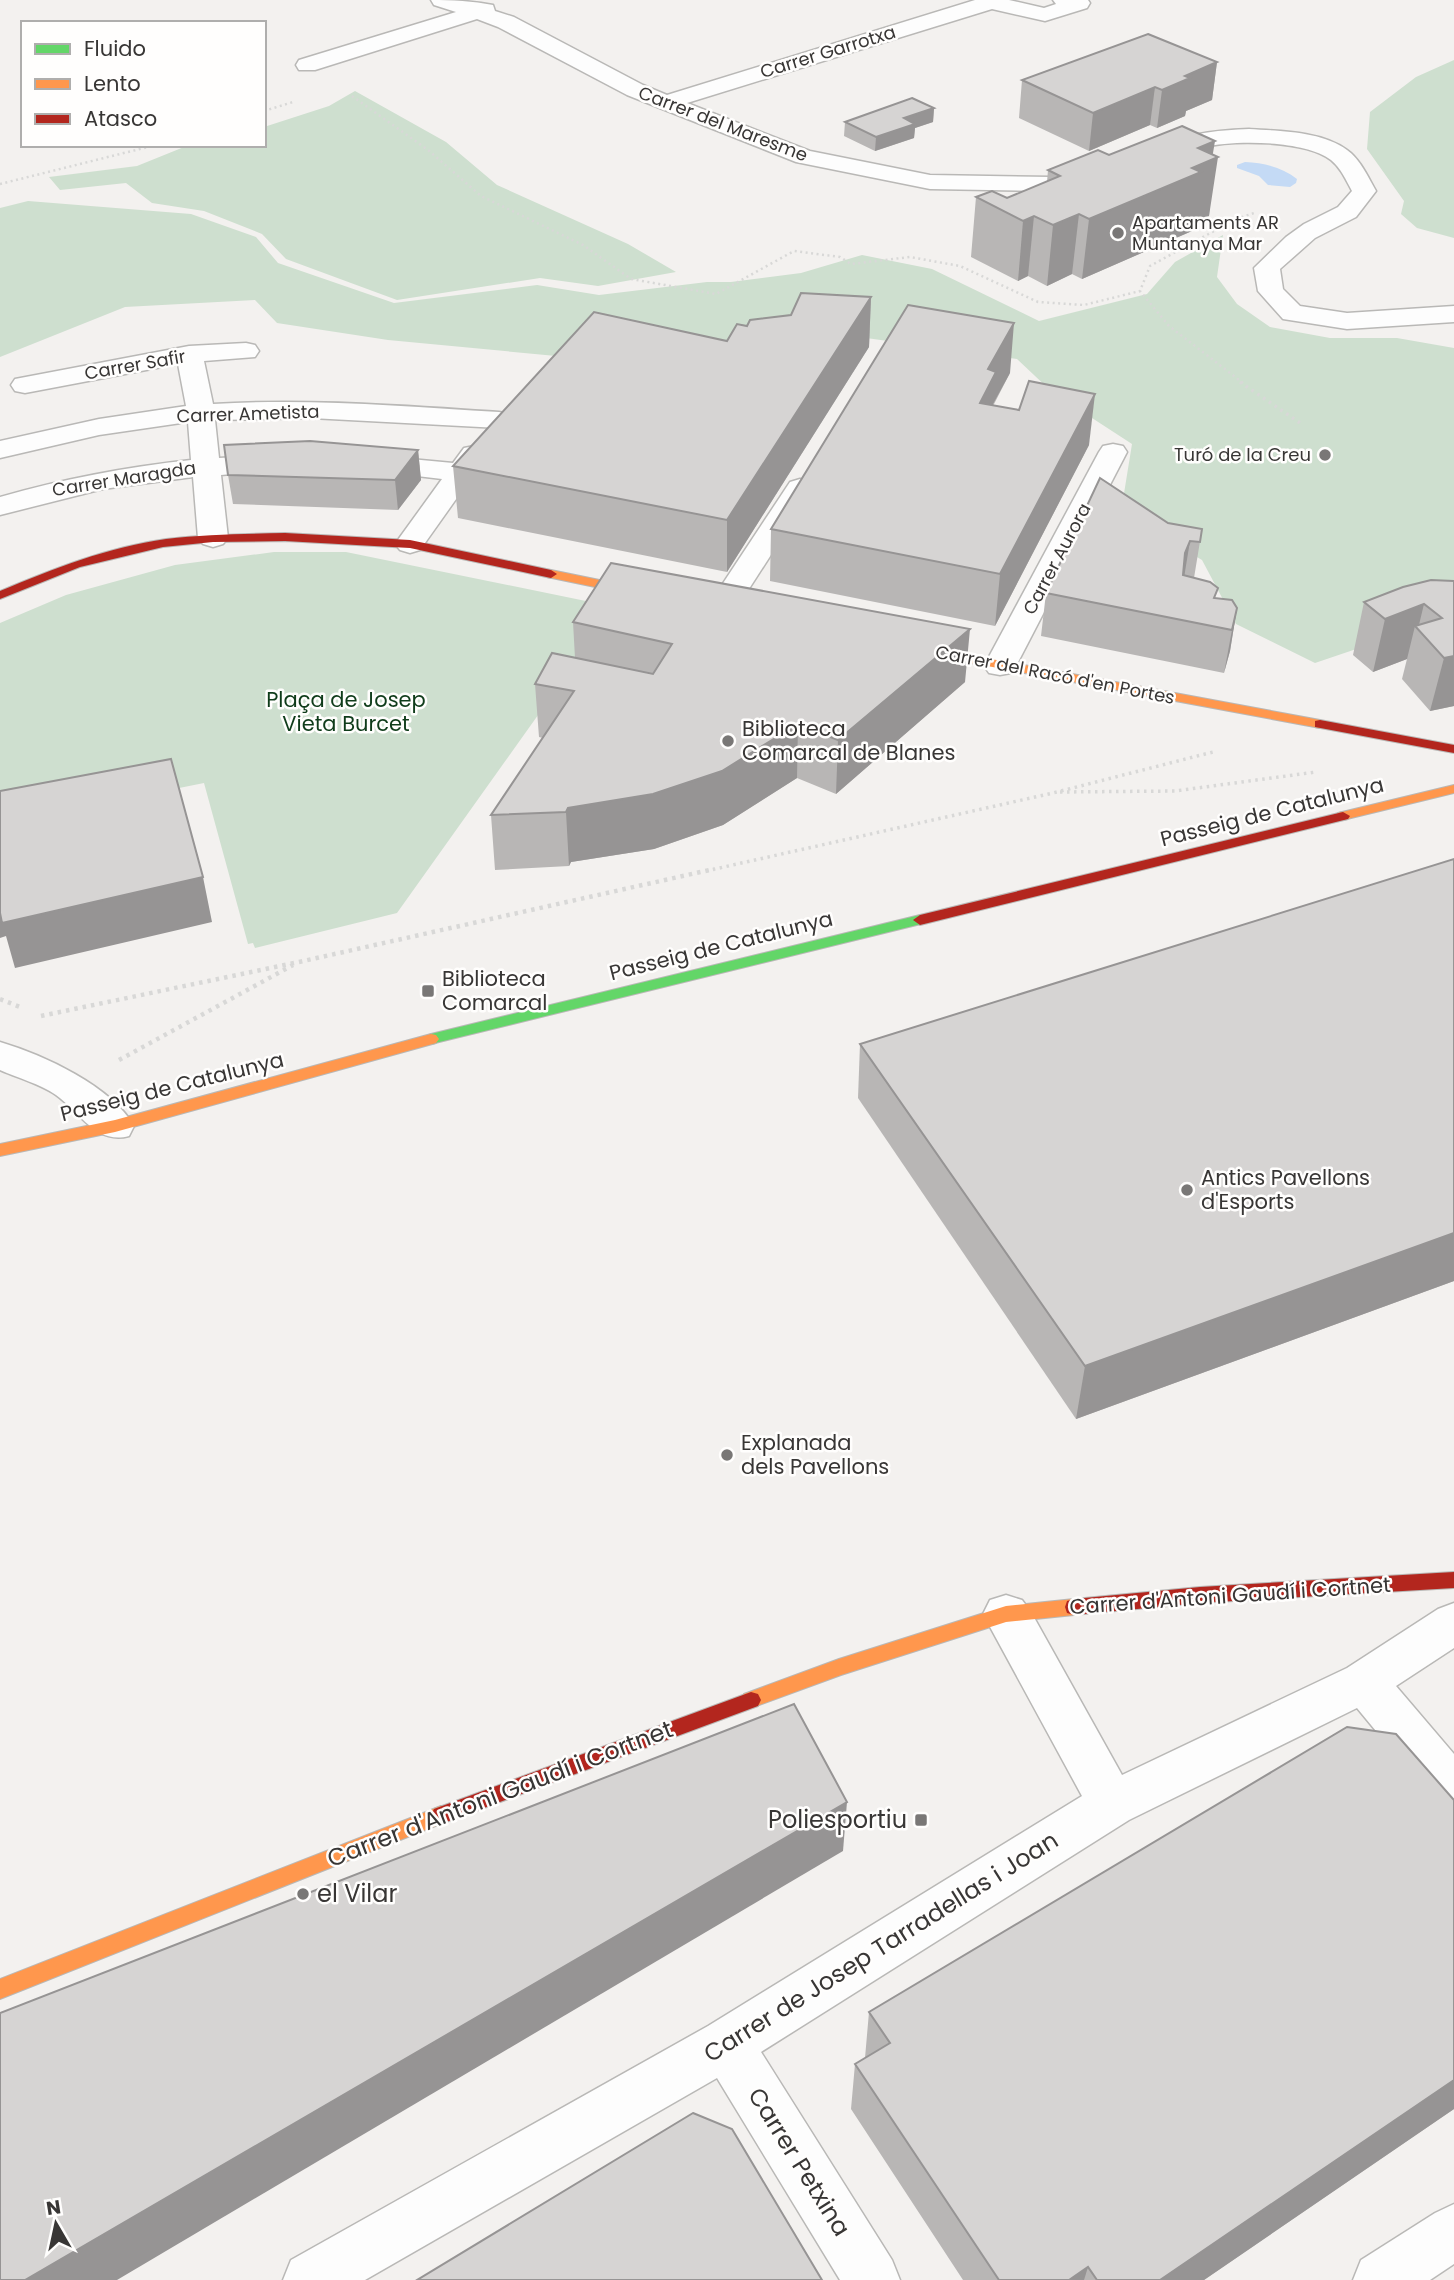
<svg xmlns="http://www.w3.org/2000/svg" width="1454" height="2280" viewBox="0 0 1454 2280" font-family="Poppins,sans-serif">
<rect width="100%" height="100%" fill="#f3f1ef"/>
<!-- green -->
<g fill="#cedfcf">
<polygon points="1454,60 1454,238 1417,228 1401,214 1404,201 1367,149 1370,112 1416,77"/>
<polygon points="355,91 446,142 497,185 628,244 676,272 598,286 540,278 397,300 286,259 262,234 204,211 152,203 126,183 60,190 49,177 137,166 189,145 264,145 264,127 329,106"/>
<polygon points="28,201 191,214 256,237 278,263 394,303 537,285 599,295 707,282 731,282 801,273 862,255 932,269 1039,321 1147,294 1175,262 1223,235 1217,277 1237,304 1270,327 1330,338 1397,338 1454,348 1454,629 1433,623 1315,663 1236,624 1202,560 1121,512 1132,444 1052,392 1017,359 816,331 588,359 388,340 277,323 255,300 125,307 0,357 0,208"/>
<polygon points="274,552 346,552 615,607 397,913 255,948 253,943 248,944 204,783 0,824 0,623 66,595 175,565"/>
</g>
<!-- water -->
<path fill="#c4daf5" d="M1245 162C1264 163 1282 167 1297 179L1296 183 1290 187 1268 185 1259 176 1237 168V165Z"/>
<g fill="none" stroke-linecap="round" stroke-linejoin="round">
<defs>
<g id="street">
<path d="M431 0C452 0 473 1 493 5L495 11 514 17 643 85 667 95 975 0H1009L1044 8 1056 4 1053 0H1088L1090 3 1087 8 1045 21 992 9 687 103 810 151 930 175 1051 177 1093 168 1101 170 1105 175 1101 180 1051 191 930 189 796 162 627 95 498 27 477 19 315 70H299L296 65 299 60 456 12 434 5Z"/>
<path d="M1249 129C1279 131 1322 131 1347 150 1360 159 1368 177 1376 191L1356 217 1315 238 1280 269 1283 289 1300 306 1347 313 1454 306V322L1347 329 1283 319 1258 291 1254 268 1286 237 1304 224 1338 207 1352 191C1346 180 1341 168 1331 160 1305 140 1234 140 1204 147 1190 151 1178 161 1164 164L1156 162 1152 157C1169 133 1222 130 1249 129Z"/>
<path d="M246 343 255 345 259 351 255 357 204 361 213 404C308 398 404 406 499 412L509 414 513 420 509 426 499 428 311 418 215 420 219 458 277 455 287 457 291 463 287 469 221 475 228 538 223 544 213 547 203 544 198 538 193 477 103 489 0 515V497C63 479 126 467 191 460L188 422 99 435 0 458V441L99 419 186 406 178 364 25 393 15 391 11 385 15 379 189 346Z"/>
<polygon points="1113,444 1123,446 1127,452 1016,666 1011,673 1000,675 989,673 984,666 1099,452 1103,446"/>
<polygon points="474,446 484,448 488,454 420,550 410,553 400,550 395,544 442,479 358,469 354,463 358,457 368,455 453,463 464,448"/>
<polygon points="800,479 810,482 814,488 736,609 732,615 721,618 710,615 706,609 790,482"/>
<path d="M0 1042C44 1055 111 1086 134 1126L129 1136C96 1145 80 1112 56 1095 40 1084 18 1078 0 1070Z"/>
<polygon points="1006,1595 1022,1600 1031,1612 1122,1775 1347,1668 1438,1609 1454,1603 1454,1648 1396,1686 1454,1754 1454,1812 1437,1805 1357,1708 1129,1820 761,2052 892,2260 900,2280 840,2280 717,2078 365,2280 283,2280 291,2260 708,2026 1082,1796 983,1614 990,1600"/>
<polygon points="1454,2204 1454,2264 1430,2280 1353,2280 1361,2260 1435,2213"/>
</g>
<polygon id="fast" points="920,915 925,917 927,920 925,923 431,1044 423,1039 431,1034"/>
<g id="slow">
<polygon points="551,570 648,590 654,594 648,598 547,577 545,574"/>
<polygon points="916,645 1320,720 1327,724 1320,728 912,652 910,649"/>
<polygon points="1454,785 1454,793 1343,820 1336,816 1338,813"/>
<polygon points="431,1034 436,1035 439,1039 436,1043 115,1132 0,1156 0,1144 115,1120"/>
<polygon points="1074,1599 1081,1601 1083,1607 1081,1613 1074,1615 1006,1622 841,1675 751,1708 744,1706 741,1700 744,1694 839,1659 1006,1606"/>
<polygon points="441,1806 448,1809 451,1815 448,1821 0,1999 0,1979"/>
</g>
<g id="jam">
<path d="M285 533 410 540 551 570 557 574 551 578 410 548 285 541 213 542 163 547 80 567 0 599V591C53 569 108 547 166 539 205 534 245 534 285 533Z"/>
<polygon points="1320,720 1454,745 1454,753 1315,727 1315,721"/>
<polygon points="1343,812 1350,816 1348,819 920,925 913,920 920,915"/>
<polygon points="1454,1572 1454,1588 1200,1603 1074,1615 1067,1613 1065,1607 1067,1601 1074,1599 1200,1587"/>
<polygon points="751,1692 758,1694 761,1700 758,1706 441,1824 434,1821 431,1815 434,1809"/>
</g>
</defs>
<!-- street casing -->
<use href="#street" stroke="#b9b8b6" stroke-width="3"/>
<!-- fast casing -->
<use href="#fast" stroke="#b9b8b6" stroke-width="2"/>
<!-- slow casing -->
<use href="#slow" stroke="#b9b8b6" stroke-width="2"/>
<!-- jam casing -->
<use href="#jam" stroke="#b9b8b6" stroke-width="2"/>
<!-- path-far2 -->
<g stroke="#d8d8d7" stroke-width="2.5" stroke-dasharray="2 3.5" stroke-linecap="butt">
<polyline points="352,96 428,150 481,196 583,245 631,279 716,294 794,251 840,257 851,264 910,257 960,266 1038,302 1084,305 1140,291"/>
<polyline points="264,111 293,102"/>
<polyline points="0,184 156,145"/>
<polyline points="1243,383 1169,326 1140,291 1150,266 1236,219 1257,212"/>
</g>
<!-- path-far1 -->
<g stroke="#d8d8d7" stroke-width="3.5" stroke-dasharray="2.5 4.5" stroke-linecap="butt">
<polyline points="1240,382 1303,425"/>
<polyline points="1060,792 1175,791 1316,772"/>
<polyline points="706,871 1053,793 1213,752"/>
</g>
<!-- path -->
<g stroke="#d8d8d7" stroke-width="4.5" stroke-dasharray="3.5 5" stroke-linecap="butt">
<polyline points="0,999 20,1007"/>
<polyline points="41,1016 299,962 714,869"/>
<polyline points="119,1060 293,965"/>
</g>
<!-- street -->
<use href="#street" fill="#fdfdfd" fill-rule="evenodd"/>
<!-- fast -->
<use href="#fast" fill="#63d668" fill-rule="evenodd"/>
<!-- slow -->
<use href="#slow" fill="#ff974d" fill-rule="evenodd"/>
<!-- jam -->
<use href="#jam" fill="#b3261e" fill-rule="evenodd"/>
</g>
<!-- wall -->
<g fill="#b8b6b5">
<polygon points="1217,62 1212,100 1186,111 1185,116 1157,128 1150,125 1089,151 1019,118 1022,80"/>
<polygon points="934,108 933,122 915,128 914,138 875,151 844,136 845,122"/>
<polygon points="1213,154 1209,216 1193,223 1192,231 1082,279 1072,274 1047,286 1028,276 1018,281 971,257 976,197 1007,198 1047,182 1048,170"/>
<polygon points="871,297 869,347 727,572 458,518 453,466 727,341 747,326"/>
<polygon points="1010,373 993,406 1089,445 995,626 770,581 771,529"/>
<polygon points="418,450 421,480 398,510 233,504 228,475"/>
<polygon points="1168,523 1202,529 1194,578 1216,598 1237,608 1230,651 1224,673 1041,636 1046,593"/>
<polygon points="1454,581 1454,706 1430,711 1402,679 1407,659 1373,672 1353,655 1364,602"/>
<polygon points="573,622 965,682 836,794 797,778 723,825 654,849 571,862 569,866 495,870 491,815 543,738 539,737 535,684 575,658"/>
<polygon points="1454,859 1454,1281 1076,1419 858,1098 860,1044"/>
<polygon points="1454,1800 1454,2109 1204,2280 963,2280 851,2109 855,2064 865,2058 869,2012"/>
</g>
<!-- shaded-wall -->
<g fill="#969494">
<polygon points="1217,62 1212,100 1186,111 1185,116 1157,128 1162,90 1185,76"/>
<polygon points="1155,87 1150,125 1089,151 1093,113"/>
<polygon points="934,108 933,122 915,128 914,138 875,151 876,137 904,118"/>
<polygon points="1215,141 1212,159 1218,157 1209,216 1193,223 1192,231 1082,279 1089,219 1198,148"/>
<polygon points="1079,214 1072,274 1047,286 1053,225"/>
<polygon points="1034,216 1028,276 1018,281 1023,221"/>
<polygon points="871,297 869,347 727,572 727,520"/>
<polygon points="1014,323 1010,373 993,404 991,423 980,403 988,369"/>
<polygon points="1095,394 1089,445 995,626 1000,574"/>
<polygon points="418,450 421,480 398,510 395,480"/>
<polygon points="1190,541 1183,584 1178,596 1185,553"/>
<polygon points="1424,604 1418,629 1415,626 1407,659 1373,672 1385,619"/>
<polygon points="1237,608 1230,651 1224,673 1232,630"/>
<polygon points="970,629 965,682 836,794 838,740"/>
<polygon points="1454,656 1454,706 1430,711 1444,658"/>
<polygon points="798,724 797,778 723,825 654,849 571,862 569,866 566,812 568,808"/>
<polygon points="203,877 212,922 15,968 6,936 0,938 0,906"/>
<polygon points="1454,1233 1454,1281 1076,1419 1085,1366"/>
<polygon points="847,1802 843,1851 117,2280 25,2280"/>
<polygon points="1454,2080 1454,2109 1204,2280 1160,2280"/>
<polygon points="1088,2267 1084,2280 1069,2280"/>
</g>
<!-- building -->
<g fill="#d6d4d3" stroke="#969494" stroke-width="2">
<polygon points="1148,34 1217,62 1185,76 1190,78 1162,90 1155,87 1093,113 1022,80"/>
<polygon points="912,98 934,108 904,118 915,124 876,137 845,122"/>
<polygon points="1182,126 1215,141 1198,148 1218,157 1192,168 1201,172 1089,219 1079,214 1053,225 1034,216 1023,221 976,197 992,191 1007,198 1060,176 1048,170 1098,150 1109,155"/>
<polygon points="801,293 871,297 727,520 453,466 594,312 727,341 737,324 747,326 750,320 791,315"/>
<polygon points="908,305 1014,323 988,369 996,372 980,403 1019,410 1029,381 1095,394 1000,574 771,529"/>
<polygon points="310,441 418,450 395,480 228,475 224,445"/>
<polygon points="1100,478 1168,523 1202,529 1200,542 1190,541 1185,553 1183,575 1210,582 1218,588 1214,598 1232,600 1237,608 1232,630 1046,593"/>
<polygon points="611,563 970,629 838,740 798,724 722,771 653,794 568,808 566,812 491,815 574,691 535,684 552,653 653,674 672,644 573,622"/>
<polygon points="1431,580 1454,581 1454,656 1444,658 1415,626 1442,618 1424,604 1385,619 1364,602 1403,587"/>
<polygon points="171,759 203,877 2,923 0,913 0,791"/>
<polygon points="1454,859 1454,1233 1085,1366 860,1044"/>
<polygon points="794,1704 847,1802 25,2280 0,2280 0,2013"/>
<polygon points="1347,1727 1396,1734 1454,1800 1454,2080 1160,2280 1097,2280 1088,2267 1069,2280 999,2280 855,2064 890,2043 869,2012"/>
<polygon points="693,2113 732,2129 822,2280 417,2280"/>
</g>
<!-- markers -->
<g fill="#797776" stroke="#fffefd" stroke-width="2.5">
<circle cx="1118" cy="233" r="7"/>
<circle cx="1325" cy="455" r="7"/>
<circle cx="728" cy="741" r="7"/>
<rect x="421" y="984" width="14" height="14" rx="3.5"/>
<circle cx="1187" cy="1190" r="7"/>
<circle cx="727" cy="1455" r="7"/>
<rect x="914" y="1813" width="14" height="14" rx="3.5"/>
<circle cx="303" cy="1894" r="7"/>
</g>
<g text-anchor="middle" stroke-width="5" stroke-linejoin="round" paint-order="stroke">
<!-- far-street labels -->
<g font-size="18" fill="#383635" stroke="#fffefd">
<text transform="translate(828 52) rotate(-17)" y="6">Carrer Garrotxa</text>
<text transform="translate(723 124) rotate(21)" y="6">Carrer del Maresme</text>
<text transform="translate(135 365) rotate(-10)" y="6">Carrer Safir</text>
<text transform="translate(248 414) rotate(-2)" y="6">Carrer Ametista</text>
<text transform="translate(124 479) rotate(-9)" y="6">Carrer Maragda</text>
<text transform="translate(1057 559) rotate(-62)" y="6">Carrer Aurora</text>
<text transform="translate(1055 675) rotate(11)" y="6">Carrer del Racó d'en Portes</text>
</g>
<!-- far-poi labels -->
<g font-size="18" fill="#383635" stroke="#fffefd" text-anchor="start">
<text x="1132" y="229">Apartaments AR<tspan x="1132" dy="21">Muntanya Mar</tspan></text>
<text x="1311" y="461" text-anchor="end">Turó de la Creu</text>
</g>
<!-- park labels -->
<g font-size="21" fill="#0f3c1a" stroke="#fffefd">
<text x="346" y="707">Plaça de Josep<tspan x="346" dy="24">Vieta Burcet</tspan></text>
</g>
<!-- poi labels -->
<g font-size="21" fill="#383635" stroke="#fffefd" text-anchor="start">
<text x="742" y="736">Biblioteca<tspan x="742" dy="24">Comarcal de Blanes</tspan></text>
<text x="442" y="986">Biblioteca<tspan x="442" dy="24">Comarcal</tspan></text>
<text x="1201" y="1185">Antics Pavellons<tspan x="1201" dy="24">d'Esports</tspan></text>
<text x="741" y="1450">Explanada<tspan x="741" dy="24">dels Pavellons</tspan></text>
</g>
<!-- street labels -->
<g font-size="21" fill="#383635" stroke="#fffefd">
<text transform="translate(1272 812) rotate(-14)" y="7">Passeig de Catalunya</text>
<text transform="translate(721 946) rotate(-14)" y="7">Passeig de Catalunya</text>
<text transform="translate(172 1087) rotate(-14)" y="7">Passeig de Catalunya</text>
<text transform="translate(1230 1596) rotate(-4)" y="7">Carrer d'Antoni Gaudí i Cortnet</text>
</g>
<!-- near-street labels -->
<g font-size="24" fill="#383635" stroke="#fffefd">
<text transform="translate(500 1794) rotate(-21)" y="8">Carrer d'Antoni Gaudí i Cortnet</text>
<text transform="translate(881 1947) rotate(-32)" y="8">Carrer de Josep Tarradellas i Joan</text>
<text transform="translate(799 2162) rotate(58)" y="8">Carrer Petxina</text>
</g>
<!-- near-poi labels -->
<g font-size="24" fill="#383635" stroke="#fffefd" text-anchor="end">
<text x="907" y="1828">Poliesportiu</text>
<text x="317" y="1902" text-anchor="start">el Vilar</text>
</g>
</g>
<!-- legend -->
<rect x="21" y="21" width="245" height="126" fill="#fffefd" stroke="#afaead" stroke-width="2"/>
<rect x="35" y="44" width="35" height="10" fill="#63d668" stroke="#afaead" stroke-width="2"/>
<text x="84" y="56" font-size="21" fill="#383635">Fluido</text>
<rect x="35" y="79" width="35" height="10" fill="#ff974d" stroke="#afaead" stroke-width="2"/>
<text x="84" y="91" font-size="21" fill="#383635">Lento</text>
<rect x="35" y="114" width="35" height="10" fill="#b3261e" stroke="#afaead" stroke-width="2"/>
<text x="84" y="126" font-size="21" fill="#383635">Atasco</text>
<!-- north arrow -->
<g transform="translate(56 2224) rotate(351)" stroke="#fffefd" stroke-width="5" paint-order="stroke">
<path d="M0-5L12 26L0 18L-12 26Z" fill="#383635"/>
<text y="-10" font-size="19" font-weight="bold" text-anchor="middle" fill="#383635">N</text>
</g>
</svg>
